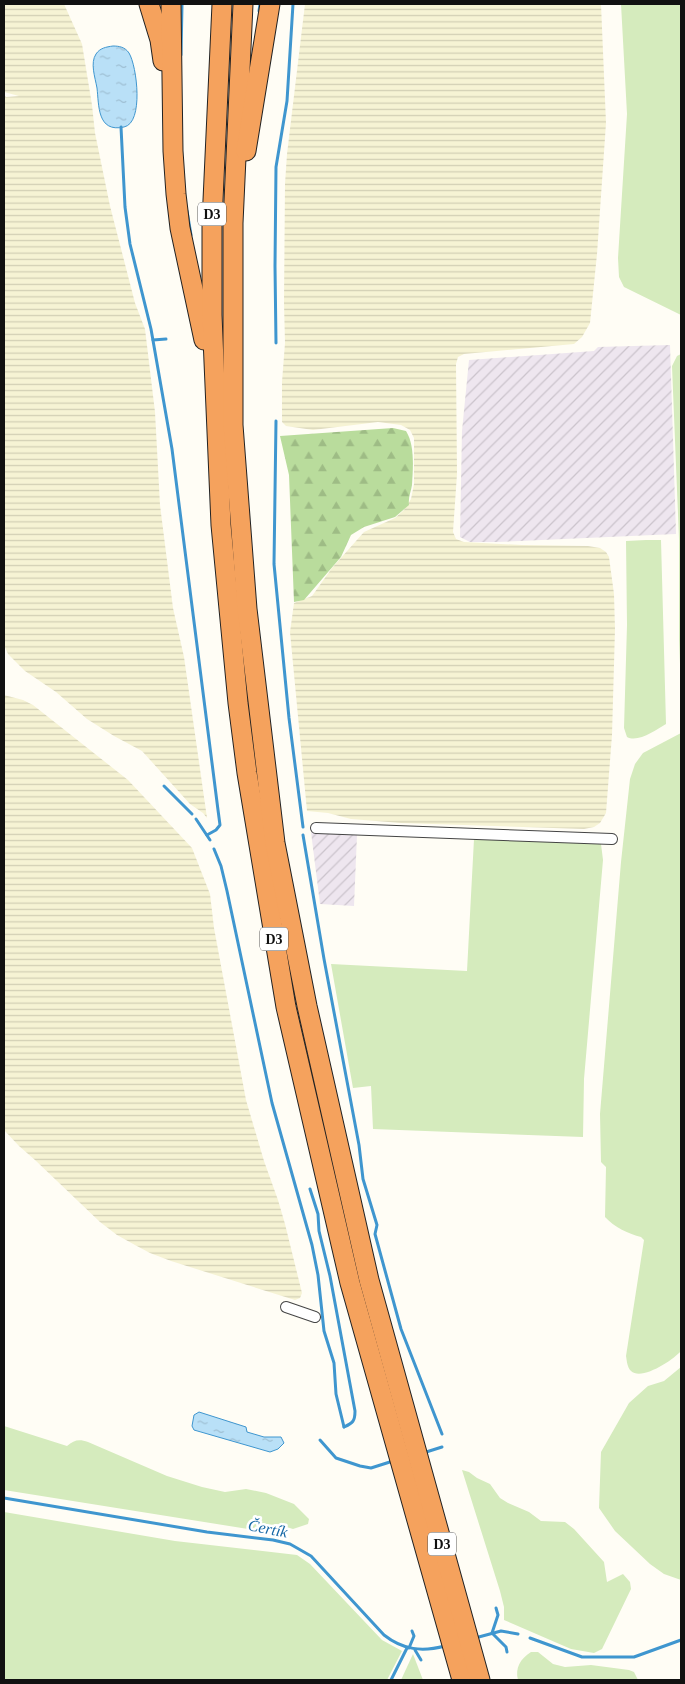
<svg xmlns="http://www.w3.org/2000/svg" width="685" height="1684" viewBox="0 0 685 1684" font-family="Georgia,serif">
<defs>
<pattern id="industrial-furrows" width="10" height="10" patternUnits="userSpaceOnUse" patternTransform="scale(1.25)"><rect width="10" height="10" fill="#eee6ef"/><path d="M-1 1l2-2M0 10L10 0M9 11l2-2" fill="none" stroke="#cbc4cc"/></pattern>
<pattern id="farmland-rules" width="6" height="5" patternUnits="userSpaceOnUse" patternTransform="scale(1.25)"><rect width="6" height="5" fill="#f6f3d4"/><path d="M0 2.5h6" fill="none" stroke="#d2cfb5"/></pattern>
<pattern id="forest-firs" width="22" height="20" patternUnits="userSpaceOnUse" patternTransform="scale(1.25)"><rect width="22" height="20" fill="#b9dc9c"/><path d="M5 1l3.5 6h-7zM16 11l3.5 6h-7z" fill="#9ebc85"/></pattern>
<pattern id="water-ripples" width="26" height="14" patternUnits="userSpaceOnUse" patternTransform="scale(1.25)"><rect width="26" height="14" fill="#b9e0f7"/><path d="M2 4q2-2 4 0t4 0M15 11q2-2 4 0t4 0" fill="none" stroke="#9ebfd3"/></pattern>
</defs>
<rect width="100%" height="100%" fill="#fffdf5"/>
<!-- industrial -->
<g fill="url(#industrial-furrows)">
<polygon points="670,345 676,534 497,542 470,542 460,537 462,431 469,360 594,351 598,347"/>
<polygon points="311,832 357,835 354,906 320,904"/>
</g>
<!-- farmland -->
<g fill="url(#farmland-rules)">
<polygon points="4,4 64,4 82,44 92,105 95,133 110,206 135,303 145,329 155,412 160,505 173,608 184,657 207,818 203,813 190,804 142,751 114,736 87,719 56,692 25,671 8,654 4,645 4,95 6,97 19,96 4,92"/>
<polygon points="305,4 601,4 606,123 597,254 590,323 582,337 574,344 464,354 458,357 456,364 457,474 453,532 456,539 464,542 522,545 588,546 600,548 606,552 609,557 614,594 615,629 612,735 606,813 600,823 594,827 584,829 401,823 351,819 328,813 307,811 290,632 294,603 312,596 332,568 364,532 395,518 404,510 411,499 414,484 414,438 410,430 401,425 378,422 313,430 286,426 282,422 282,382 285,343 284,303 285,184 287,154"/>
<polygon points="4,695 23,700 33,705 128,780 192,848 210,894 214,928 246,1100 264,1161 278,1200 285,1224 302,1293 300,1298 295,1300 266,1291 171,1261 150,1253 135,1245 117,1235 100,1222 35,1160 19,1146 4,1130"/>
</g>
<!-- grass -->
<g fill="#d5ebbd">
<polygon points="621,4 681,4 681,315 624,287 619,277 618,258 627,114"/>
<polygon points="681,354 681,689 679,640 679,539 672,366 677,356"/>
<path d="M646 540H661L666 724C656 730 638 743 627 737L624 728 627 625 626 541Z"/>
<path d="M681 733V1351C673 1360 642 1381 631 1371 627 1367 627 1361 626 1356L644 1240 641 1237C629 1234 614 1227 605 1217L606 1167 601 1162 600 1114 621 862 630 779 635 764 643 753Z"/>
<polygon points="474,839 590,841 601,844 603,860 584,1079 583,1137 373,1129 371,1086 353,1088 331,964 467,971"/>
<polygon points="681,1367 681,1580 664,1574 650,1564 615,1531 599,1508 601,1452 629,1403 648,1386 664,1381"/>
<path d="M4 1426 67 1446C74 1440 79 1439 88 1442L167 1476 202 1487 225 1492 246 1489 266 1493 294 1504 309 1519 308 1524 293 1529 277 1524 248 1529 4 1490Z"/>
<polygon points="462,1470 469,1472 477,1478 490,1484 500,1498 508,1503 529,1512 541,1521 565,1522 574,1529 604,1562 607,1582 623,1574 630,1582 631,1589 602,1649 594,1653 571,1649 504,1620 504,1607 500,1591"/>
<polygon points="4,1512 175,1541 297,1555 310,1564 382,1640 402,1651 387,1680 4,1680"/>
<path d="M531 1652H538L553 1664 565 1667 591 1665 629 1670 634 1672 638 1680H518C515 1668 520 1659 531 1652Z"/>
<polygon points="413,1654 423,1680 401,1680"/>
</g>
<!-- forest -->
<path fill="url(#forest-firs)" d="M393 428 406 431C415 445 413 468 412 485 411 492 408 497 409 505L395 517 364 527 351 535 341 557 304 600 294 602 289 475 280 436Z"/>
<!-- water -->
<g fill="url(#water-ripples)" stroke="#3f96cf">
<path d="M113 46C119 46 125 47 129 53 137 66 144 123 124 127 97 133 99 105 97 88 95 77 90 63 96 54 100 48 106 47 113 46Z"/>
<polygon points="199,1412 246,1427 247,1432 264,1437 281,1437 284,1443 278,1449 270,1452 194,1430 192,1426 194,1415"/>
</g>
<g fill="none" stroke-linecap="round" stroke-linejoin="round">
<!-- stream -->
<g stroke="#3f96cf" stroke-width="3">
<polyline points="259,11 260,4"/>
<polyline points="181,55 182,4"/>
<polyline points="121,127 125,207 130,244 151,329 172,449 218,810 220,825 216,830 207,835"/>
<polyline points="187,211 191,235"/>
<polyline points="153,340 166,339"/>
<polyline points="276,343 275,266 276,167 287,101 293,4"/>
<polyline points="276,421 274,564 289,718 303,827"/>
<polyline points="164,786 192,814"/>
<polyline points="196,819 210,840"/>
<polyline points="303,835 324,959 359,1145 363,1179 377,1225 375,1234 401,1329 442,1434"/>
<polyline points="214,849 221,866 227,891 272,1103 312,1245 318,1275 324,1331 334,1363 336,1394 344,1427"/>
<path d="M310 1189 318 1214 319 1231 330 1276 355 1411C355 1421 353 1423 344 1427"/>
<polyline points="320,1440 336,1458 360,1466 371,1468 393,1461"/>
<polyline points="423,1453 442,1447"/>
<path d="M4 1498 207 1532 273 1540 290 1544 311 1556 384 1635C403 1650 422 1652 445 1646"/>
<polyline points="496,1608 498,1615 492,1633 506,1647 507,1652"/>
<polyline points="475,1638 501,1631 518,1634"/>
<polyline points="530,1638 582,1657 634,1657 681,1640"/>
<polyline points="409,1648 414,1636 412,1631"/>
<polyline points="415,1650 421,1660"/>
<polyline points="391,1680 407,1648"/>
</g>
<defs>
<g id="minor">
<polyline points="316,828 612,839"/>
<polyline points="286,1307 315,1317"/>
</g>
<g id="motorway">
<polyline points="149,4 160,40 163,61"/>
<polyline points="171,4 173,151 176,194 180,228 204,340"/>
<polyline points="222,4 212,222 212,315 221,525 238,703 247,773 286,1007 350,1283 462,1680"/>
<polyline points="243,4 233,223 233,425 247,609 275,843 307,1006 369,1280 480,1680"/>
<polyline points="246,151 270,4"/>
</g>
</defs>
<!-- minor casing -->
<use href="#minor" stroke="#444" stroke-width="12"/>
<!-- motorway casing -->
<use href="#motorway" stroke="#222" stroke-width="21"/>
<!-- minor -->
<use href="#minor" stroke="#fff" stroke-width="10"/>
<!-- motorway -->
<use href="#motorway" stroke="#f5a25d" stroke-width="19"/>
</g>
<g text-anchor="middle" stroke-width="5" stroke-linejoin="round" paint-order="stroke">
<!-- shield labels -->
<g fill="#fff" stroke="#585858" stroke-width="1">
<rect x="198" y="202.5" width="28" height="23" rx="4"/>
<rect x="260" y="927.5" width="28" height="23" rx="4"/>
<rect x="428" y="1532.5" width="28" height="23" rx="4"/>
</g>
<g font-size="14" font-weight="bold" fill="#111">
<text x="212" y="219">D3</text>
<text x="274" y="944">D3</text>
<text x="442" y="1549">D3</text>
</g>
<!-- water labels -->
<g font-size="16" font-style="italic" fill="#1768a6" stroke="#fff">
<text transform="translate(268 1528) rotate(11)" y="6">Čertík</text>
</g>
</g>
<!-- border -->
<rect width="685" height="1684" fill="none" stroke="#111111" stroke-width="10"/>
</svg>
